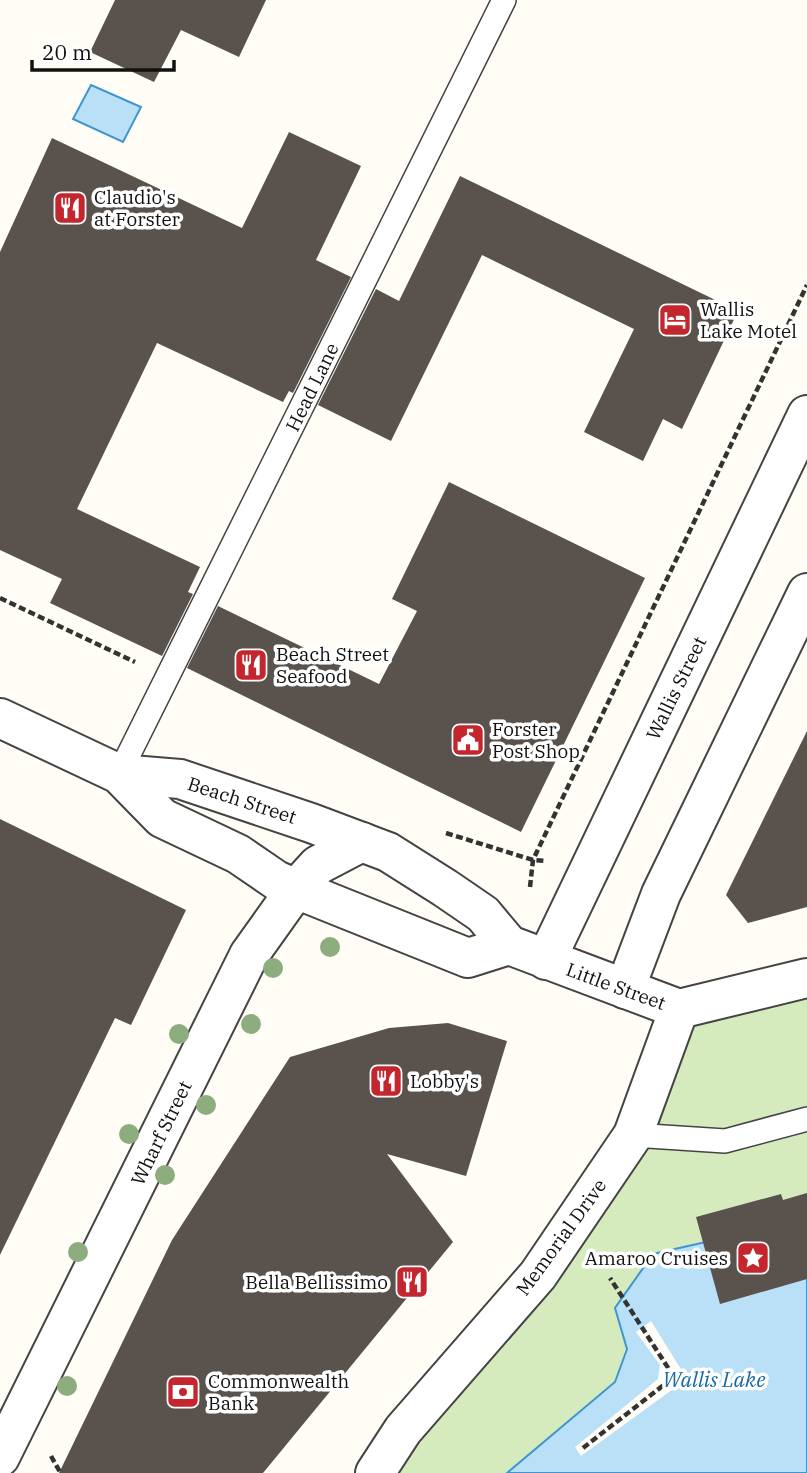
<svg xmlns="http://www.w3.org/2000/svg" width="807" height="1473" viewBox="0 0 807 1473" font-family="'IBM Plex Serif',serif">
<rect width="100%" height="100%" fill="#fffdf5"/>
<!-- green -->
<polygon fill="#d5ebbd" points="807,977 807,1215 653,1254 615,1308 626,1348 615,1382 507,1473 375,1473 538,1275 679,1009"/>
<!-- water -->
<g fill="#b9e0f7" stroke="#3f96cf" stroke-width="2">
<polygon points="91,85 141,107 123,142 73,119"/>
<polygon points="807,1219 807,1473 507,1473 615,1382 627,1349 615,1308 653,1254"/>
</g>
<!-- pier -->
<polygon fill="#fffdf5" points="651,1321 687,1379 581,1456 575,1447 658,1379 660,1365 636,1332"/>
<!-- building -->
<g fill="#5a524d">
<polygon points="115,0 266,0 239,57 181,30 154,82 90,52"/>
<polygon points="289,132 361,166 316,260 351,277 293,393 289,391 283,402 157,343 77,509 200,567 188,592 193,594 162,656 50,603 62,579 0,550 0,252 52,138 242,228"/>
<polygon points="460,176 738,311 682,429 663,419 643,461 584,432 634,329 482,255 391,441 318,405 376,289 399,301"/>
<polygon points="449,482 645,578 521,832 187,668 218,606 379,684 417,611 392,599"/>
<polygon points="807,731 807,907 748,923 726,895"/>
<polygon points="0,819 186,910 131,1025 115,1018 0,1255"/>
<polygon points="448,1023 507,1041 466,1176 387,1154 453,1242 263,1473 59,1473 172,1240 290,1057 389,1028"/>
<polygon points="807,1193 807,1279 720,1304 696,1217 781,1194 783,1200"/>
</g>
<g fill="none" stroke-linecap="round" stroke-linejoin="round">
<defs>
<g id="service">
<polyline points="119,774 504,0"/>
<polyline points="633,1135 725,1141 807,1119"/>
</g>
<g id="minor">
<polyline points="546,960 807,415"/>
<polyline points="625,989 661,894 807,593"/>
<polyline points="0,1457 249,955 296,889 318,865 362,842"/>
<polyline points="375,1473 403,1430 538,1275 633,1135 679,1009"/>
</g>
<g id="tertiary">
<polyline points="0,718 119,774 162,818 238,854 276,880 296,889 468,958 509,945"/>
<polyline points="119,774 180,779 311,823 388,852 445,888 483,914 509,945 679,1009 807,978"/>
</g>
</defs>
<!-- service casing -->
<use href="#service" stroke="#444" stroke-width="26"/>
<!-- minor casing -->
<use href="#minor" stroke="#444" stroke-width="42"/>
<!-- tertiary casing -->
<use href="#tertiary" stroke="#444" stroke-width="42"/>
<!-- path -->
<g stroke="#333" stroke-width="4.5" stroke-dasharray="7 3.5" stroke-linecap="butt">
<polyline points="0,598 135,662"/>
<polyline points="446,833 533,860 546,861"/>
<polyline points="530,887 533,860 807,285"/>
<polyline points="583,1448 674,1377 610,1278"/>
<polyline points="51,1456 60,1472"/>
</g>
<!-- service -->
<use href="#service" stroke="#fff" stroke-width="23"/>
<!-- minor -->
<use href="#minor" stroke="#fff" stroke-width="38"/>
<!-- tertiary -->
<use href="#tertiary" stroke="#fff" stroke-width="38"/>
</g>
<!-- trees -->
<g fill="#8dad7f">
<circle cx="330" cy="947" r="10"/>
<circle cx="273" cy="968" r="10"/>
<circle cx="251" cy="1024" r="10"/>
<circle cx="179" cy="1034" r="10"/>
<circle cx="206" cy="1105" r="10"/>
<circle cx="129" cy="1134" r="10"/>
<circle cx="165" cy="1175" r="10"/>
<circle cx="78" cy="1252" r="10"/>
<circle cx="67" cy="1386" r="10"/>
</g>
<!-- icons -->
<defs>
<symbol id="restaurant-square" viewBox="-11 -11 22 22"><rect x="-9" y="-9" width="18" height="18" rx="4" fill="#c4262e" stroke="#fff"/><path d="M-5-6h1v4h1v-4h1v4h1v-4h1v5L-1.5 .5V6h-2V.5L-5-1ZM5-6V6H3V1.5H1.5Q1.5-4 5-6Z" fill="#fff"/></symbol>
<symbol id="hotel-square" viewBox="-11 -11 22 22"><rect x="-9" y="-9" width="18" height="18" rx="4" fill="#c4262e" stroke="#fff"/><path d="M-6-4.5h1.5V1H6V5H4.5V3h-9V5H-6ZM-4 0a1.8 1.8 0 1 1 3.6 0ZM.5 0V-2.5h3Q6-2.5 6 0Z" fill="#fff"/></symbol>
<symbol id="civic-square" viewBox="-11 -11 22 22"><rect x="-9" y="-9" width="18" height="18" rx="4" fill="#c4262e" stroke="#fff"/><path d="M-.6-6.5H3V-4.5H.6V-3L4-1V1h2V6H-6V1h2V-1L-.6-3ZM-1.2 2.5V6h2.4V2.5Z" fill="#fff"/></symbol>
<symbol id="sight-square" viewBox="-11 -11 22 22"><rect x="-9" y="-9" width="18" height="18" rx="4" fill="#c4262e" stroke="#fff"/><path d="M0-6L1.8-2.2L6-1.7L2.9 1.2L3.7 5.4L0 3.3L-3.7 5.4L-2.9 1.2L-6-1.7L-1.8-2.2Z" fill="#fff"/></symbol>
<symbol id="bank-square" viewBox="-11 -11 22 22"><rect x="-9" y="-9" width="18" height="18" rx="4" fill="#c4262e" stroke="#fff"/><path d="M-6-4H6V4H-6ZM0-2.3a2.3 2.3 0 1 0 0 4.6a2.3 2.3 0 1 0 0-4.6Z" fill="#fff"/></symbol>
</defs>
<g fill-rule="evenodd">
<use href="#restaurant-square" x="51" y="189" width="38" height="38"/>
<use href="#hotel-square" x="656" y="301" width="38" height="38"/>
<use href="#restaurant-square" x="232" y="646" width="38" height="38"/>
<use href="#civic-square" x="449" y="721" width="38" height="38"/>
<use href="#restaurant-square" x="367" y="1062" width="38" height="38"/>
<use href="#sight-square" x="734" y="1239" width="38" height="38"/>
<use href="#restaurant-square" x="393" y="1263" width="38" height="38"/>
<use href="#bank-square" x="164" y="1373" width="38" height="38"/>
</g>
<g text-anchor="middle" stroke-width="7" stroke-linejoin="round" paint-order="stroke">
<!-- poi labels -->
<g font-size="19" fill="#111" stroke="#fff" text-anchor="start">
<text x="94" y="204">Claudio's<tspan x="94" dy="22">at Forster</tspan></text>
<text x="700" y="316">Wallis<tspan x="700" dy="22">Lake Motel</tspan></text>
<text x="276" y="661">Beach Street<tspan x="276" dy="22">Seafood</tspan></text>
<text x="492" y="736">Forster<tspan x="492" dy="22">Post Shop</tspan></text>
<text x="410" y="1088">Lobby's</text>
<text x="728" y="1265" text-anchor="end">Amaroo Cruises</text>
<text x="388" y="1289" text-anchor="end">Bella Bellissimo</text>
<text x="208" y="1388">Commonwealth<tspan x="208" dy="22">Bank</tspan></text>
</g>
<!-- street labels -->
<g font-size="19" fill="#111" stroke="#fff">
<text transform="translate(312 387) rotate(-64)" y="7">Head Lane</text>
<text transform="translate(676 688) rotate(-64)" y="7">Wallis Street</text>
<text transform="translate(242 800) rotate(18)" y="7">Beach Street</text>
<text transform="translate(616 986) rotate(20)" y="7">Little Street</text>
<text transform="translate(161 1133) rotate(-64)" y="7">Wharf Street</text>
<text transform="translate(561 1237) rotate(-54)" y="7">Memorial Drive</text>
</g>
<!-- water labels -->
<g font-size="21" font-style="italic" fill="#1768a6" stroke="#fff">
<text x="714" y="1387">Wallis Lake</text>
</g>
</g>
<!-- scale -->
<path d="M32 60v10h142v-10" fill="none" stroke="#111111" stroke-width="3.5"/>
<text x="42" y="60" font-size="21" fill="#111111" stroke="#ffffff" stroke-width="5" paint-order="stroke">20 m</text>
</svg>
